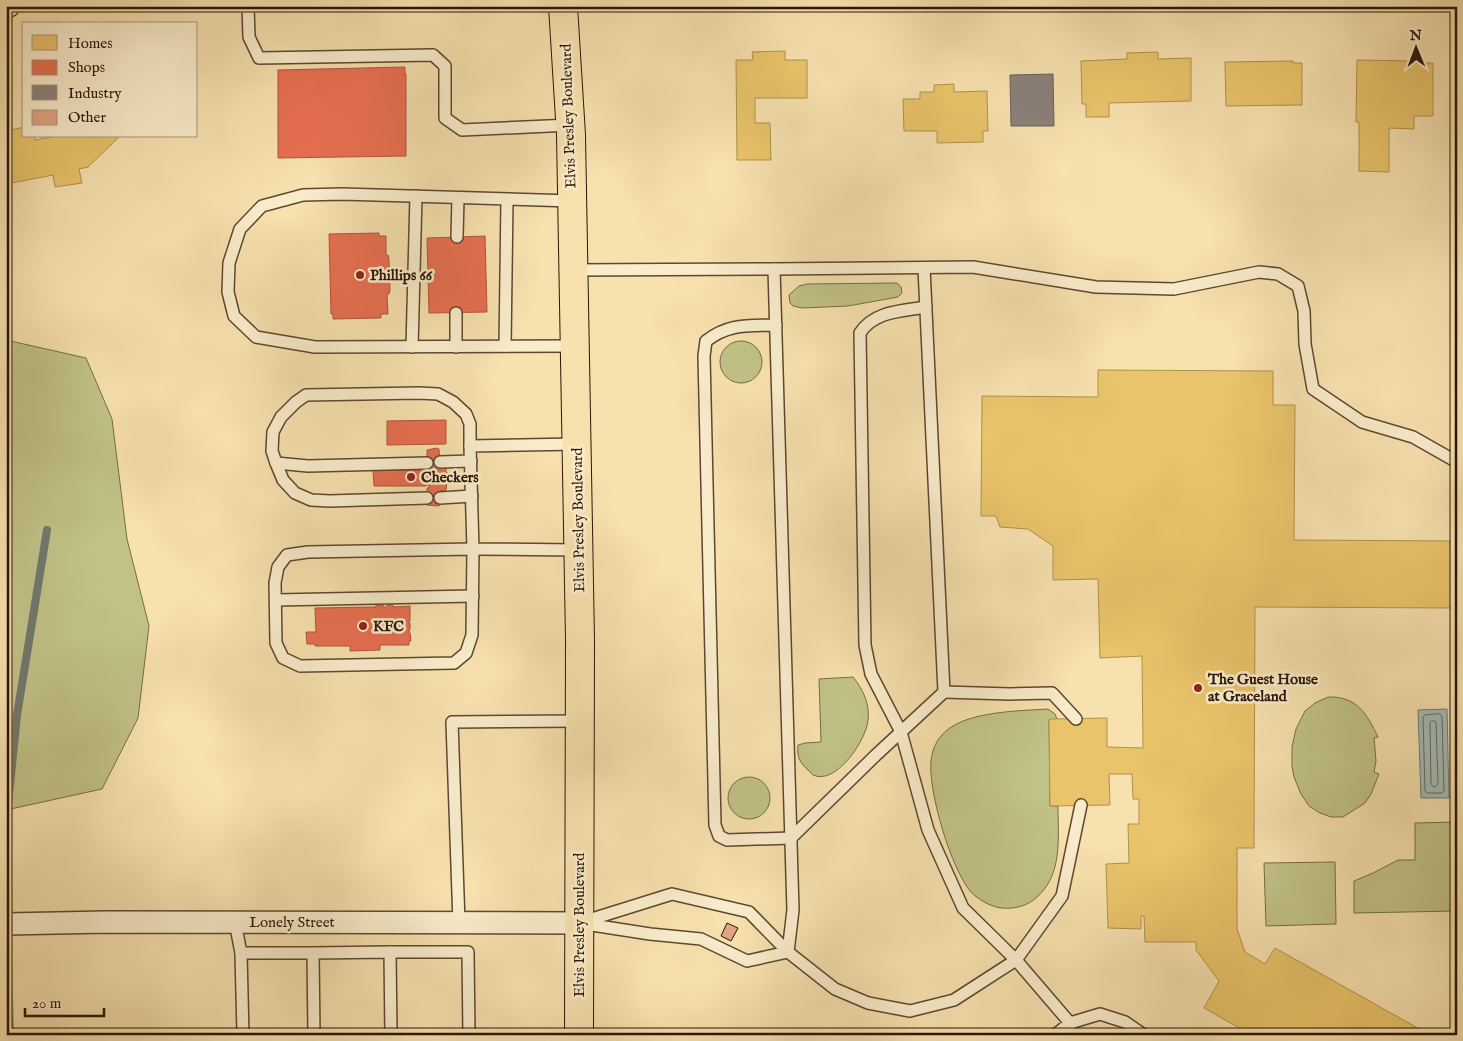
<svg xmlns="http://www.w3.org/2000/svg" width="1463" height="1041" viewBox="0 0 1463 1041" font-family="'IM FELL English',serif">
<rect width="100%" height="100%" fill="#f7e1af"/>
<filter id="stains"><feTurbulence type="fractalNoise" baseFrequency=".004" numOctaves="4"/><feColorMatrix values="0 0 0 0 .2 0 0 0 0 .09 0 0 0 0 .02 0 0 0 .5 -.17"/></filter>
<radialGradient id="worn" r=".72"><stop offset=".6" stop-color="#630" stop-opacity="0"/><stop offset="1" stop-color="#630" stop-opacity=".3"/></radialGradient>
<!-- green -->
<g fill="#c1c288" stroke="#766c46">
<polygon points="897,283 901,287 902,293 898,297 848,306 802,308 793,306 790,303 789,295 799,286 807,284"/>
<polygon points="6,340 86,358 112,419 127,539 149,626 138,718 102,789 6,810"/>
<circle cx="741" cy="362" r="21"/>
<path d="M853 677C863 689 870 704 868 720 867 739 836 786 813 775 811 773 809 771 807 769 799 762 797 756 798 745L805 743 821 742 819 679Z"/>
<path d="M1328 697C1357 696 1367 714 1378 737L1374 738 1376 761 1374 772 1379 774 1371 794 1365 803 1343 817H1331L1320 813 1309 806 1301 794 1294 777 1292 766V747L1296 729 1305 711 1315 703Z"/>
<path d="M1048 709 1055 714 1057 719 1049 720 1050 806H1058C1058 838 1063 875 1036 898 1029 904 1021 907 1012 908 997 910 982 903 971 892 951 869 928 791 931 761 932 752 935 743 941 736 961 711 1018 711 1048 709Z"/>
<circle cx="749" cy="798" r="21"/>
<polygon points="1457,822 1457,911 1354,913 1354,881 1373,873 1398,860 1415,860 1415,823"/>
<polygon points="1335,862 1336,924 1266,926 1264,863"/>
</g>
<!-- water -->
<polygon fill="#a1bbb5" stroke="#71796f" points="1447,709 1449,798 1421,798 1418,710"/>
<!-- homes -->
<g fill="#e9c46a" stroke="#b0904c">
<polygon points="785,51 785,60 807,60 807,98 755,98 755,123 770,123 771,160 737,160 736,60 753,60 752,52"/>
<polygon points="1158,52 1158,59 1191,58 1191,101 1109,103 1109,117 1086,117 1086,104 1082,104 1081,61 1127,59 1127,53"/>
<polygon points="1357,60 1410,61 1410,63 1433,63 1433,116 1414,116 1414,129 1389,128 1389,172 1359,171 1359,122 1356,122"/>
<polygon points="1293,61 1293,63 1302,63 1302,105 1226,106 1225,62"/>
<polygon points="954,84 954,92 987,91 988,131 983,131 983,142 937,143 937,131 904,131 903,99 920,99 920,92 934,92 934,85"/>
<polygon points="10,126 11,130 24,127 24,136 34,136 35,140 57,136 120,136 88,167 79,169 82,183 55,187 53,175 6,184 6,127"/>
<polygon points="1098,370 1273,371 1273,405 1295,405 1294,540 1457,541 1457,608 1255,607 1254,848 1237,848 1237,929 1245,952 1265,964 1275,948 1430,1035 1252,1035 1204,1008 1219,981 1196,950 1196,942 1145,942 1144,916 1141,916 1141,929 1108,928 1106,864 1129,863 1128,824 1139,824 1139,799 1133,799 1132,774 1109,774 1110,805 1050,806 1049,719 1107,718 1107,747 1143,748 1142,656 1100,658 1098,579 1053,580 1053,546 1028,529 1000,527 996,516 981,516 982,396 1098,397"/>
</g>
<!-- shops -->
<g fill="#e76f51" stroke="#ae543a">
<polygon points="405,67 405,74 406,74 406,156 278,158 278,70"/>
<polygon points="379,233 379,236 386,236 386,255 388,255 389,259 390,290 389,294 387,294 388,314 381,314 381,318 333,319 333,314 331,314 329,234"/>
<polygon points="485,236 487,312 429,313 427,238"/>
<polygon points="446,420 446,444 387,445 387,421"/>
<polygon points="437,448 439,449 440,464 446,464 446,473 448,473 446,490 440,491 440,505 438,506 427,505 427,488 429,488 429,485 426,485 426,486 374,486 373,470 427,470 427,450"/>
<polygon points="376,605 383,605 383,607 387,607 387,605 393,605 393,607 410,606 410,621 408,623 410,623 410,630 409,630 409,631 410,633 411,641 409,641 409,645 380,645 380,650 350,651 350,646 315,646 315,644 307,644 306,632 316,632 315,608 376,607"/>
</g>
<!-- industry -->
<polygon fill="#8a817c" stroke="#6d6158" points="1053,74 1054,126 1011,126 1010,75"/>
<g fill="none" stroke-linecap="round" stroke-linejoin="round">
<!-- shore -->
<g stroke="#66685d" stroke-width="1">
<polygon points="1440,714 1442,717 1444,791 1442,793 1427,793 1425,791 1423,717 1425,715"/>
<polygon points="1432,721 1435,721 1436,723 1438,784 1435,787 1433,786 1431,784 1430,723"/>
</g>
<!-- stream -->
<g stroke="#71796f" stroke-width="8">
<polyline points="6,825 17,715 47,530"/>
<polyline points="6,892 10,1035"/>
</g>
</g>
<!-- building -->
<polygon fill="#e1a583" stroke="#2a1505" points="727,923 738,928 731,941 721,936"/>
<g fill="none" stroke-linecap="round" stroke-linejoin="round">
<defs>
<g id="lane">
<polyline points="248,6 249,37 259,58 433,55 445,66 445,118 462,130 570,125"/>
<polyline points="572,201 342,194 303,195 262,206 240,229 229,263 228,292 234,316 256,337 315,347 575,346"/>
<polyline points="457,237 458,198"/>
<polyline points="924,268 944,692 1010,694 1052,693 1076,719"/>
<polyline points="774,269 973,267 1096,287 1174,289 1259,272 1278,274 1298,286 1304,311 1305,344 1313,389 1362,422 1413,437 1457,462"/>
<polyline points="573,270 774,269 793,910 788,952 835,989 868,1003 910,1011 954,1000 1016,960 1070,1023 1055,1035"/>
<path d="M926 307C902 311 874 311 860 333L865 645 871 674 901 732 928 830 963 908 1016 960 1062 896 1081 805"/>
<path d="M776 325C748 326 729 323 706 341L704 356 715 825 719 836 727 840 791 838 876 755 944 692"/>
<polyline points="505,346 507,200"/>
<polyline points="412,347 416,196"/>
<polyline points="456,347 456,313"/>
<polyline points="576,444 470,446 473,549 578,550"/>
<polyline points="440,462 471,461"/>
<polyline points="276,463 308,466 427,463"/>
<polyline points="427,498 330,501 311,500 295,493 283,480 276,463 272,451 273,432 281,417 296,402 306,395 419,393 438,394 453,402 466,414 470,424 470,446"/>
<polyline points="440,498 472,496"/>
<polygon points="473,549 472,635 466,653 454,663 300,666 283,658 276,643 275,583 278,567 287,555 308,552"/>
<polyline points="276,600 473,596"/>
<polygon points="672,894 749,912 788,952 747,961 701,939 650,934 579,923"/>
<polyline points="235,922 241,953"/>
<polyline points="459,923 452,722 579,721"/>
<polyline points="390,952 468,952 469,1035"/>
<polyline points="313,953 390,952 391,1035"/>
<polyline points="243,1035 241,953 313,953 314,1035"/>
<polyline points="1069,1035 1070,1023 1100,1014 1125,1022 1144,1035"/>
</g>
<g id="street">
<polyline points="6,7 9,6"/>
<polyline points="6,924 106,922 579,923"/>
</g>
<polyline id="primary" points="563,6 571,135 580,640 579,1035"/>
</defs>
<!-- lane casing -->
<use href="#lane" stroke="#5d4830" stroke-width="14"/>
<!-- street casing -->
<use href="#street" stroke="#5d4830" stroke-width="24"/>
<!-- primary casing -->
<use href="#primary" stroke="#2a1505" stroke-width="30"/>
<!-- lane -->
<use href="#lane" stroke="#faeccb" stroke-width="11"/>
<!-- street -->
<use href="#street" stroke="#faeccb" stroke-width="21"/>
<!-- primary -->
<use href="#primary" stroke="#f7e1af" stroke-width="28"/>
</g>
<!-- markers -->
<g fill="#8f2418" stroke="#faeccb" stroke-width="2">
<circle cx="360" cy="275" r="5"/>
<circle cx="411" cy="477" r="5"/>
<circle cx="363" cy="626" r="5"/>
<circle cx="1198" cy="688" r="5"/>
</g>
<g text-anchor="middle" stroke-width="5" stroke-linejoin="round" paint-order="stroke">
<!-- street labels -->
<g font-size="15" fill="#2a1505" stroke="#faeccb">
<text transform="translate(568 116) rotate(-92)" y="5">Elvis Presley Boulevard</text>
<text transform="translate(578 520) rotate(-91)" y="5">Elvis Presley Boulevard</text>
<text x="292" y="927">Lonely Street</text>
<text transform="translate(579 925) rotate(-90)" y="5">Elvis Presley Boulevard</text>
</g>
<!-- poi labels -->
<g font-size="15" font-weight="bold" fill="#2a1505" stroke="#faeccb" text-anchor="start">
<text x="370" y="280">Phillips 66</text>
<text x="421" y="482">Checkers</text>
<text x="373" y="631">KFC</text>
<text x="1208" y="684">The Guest House<tspan x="1208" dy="17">at Graceland</tspan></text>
</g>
</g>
<!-- margin -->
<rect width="1463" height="1041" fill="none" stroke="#f7e1af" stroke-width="25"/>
<rect x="8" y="8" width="1448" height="1026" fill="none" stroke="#2a1505" stroke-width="2.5"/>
<rect x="12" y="12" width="1438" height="1016" fill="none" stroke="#2a1505"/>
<!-- legend -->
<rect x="22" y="22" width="175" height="115" fill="#faeccb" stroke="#a7967c"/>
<rect x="32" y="35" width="25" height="15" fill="#e9c46a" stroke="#a7967c"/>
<text x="68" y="48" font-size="15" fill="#2a1505">Homes</text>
<rect x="32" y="60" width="25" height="15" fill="#e76f51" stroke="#a7967c"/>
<text x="68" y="72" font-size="15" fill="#2a1505">Shops</text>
<rect x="32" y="85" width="25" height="15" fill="#8a817c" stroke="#a7967c"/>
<text x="68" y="98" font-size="15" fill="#2a1505">Industry</text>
<rect x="32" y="110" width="25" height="15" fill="#e1a583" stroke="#a7967c"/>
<text x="68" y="122" font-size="15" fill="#2a1505">Other</text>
<!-- north arrow -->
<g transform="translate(1416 48) rotate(359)" stroke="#faeccb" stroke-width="4" paint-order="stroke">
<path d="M0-4L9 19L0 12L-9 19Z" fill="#2a1505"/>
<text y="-8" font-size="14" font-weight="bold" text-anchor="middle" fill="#2a1505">N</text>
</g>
<!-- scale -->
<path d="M25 1008v8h79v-8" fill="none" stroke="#2a1505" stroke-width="2.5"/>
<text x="32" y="1008" font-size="15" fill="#2a1505" stroke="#faeccb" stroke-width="4" paint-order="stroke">20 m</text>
<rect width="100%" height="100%" filter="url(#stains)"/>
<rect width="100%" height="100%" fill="url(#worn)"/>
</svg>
